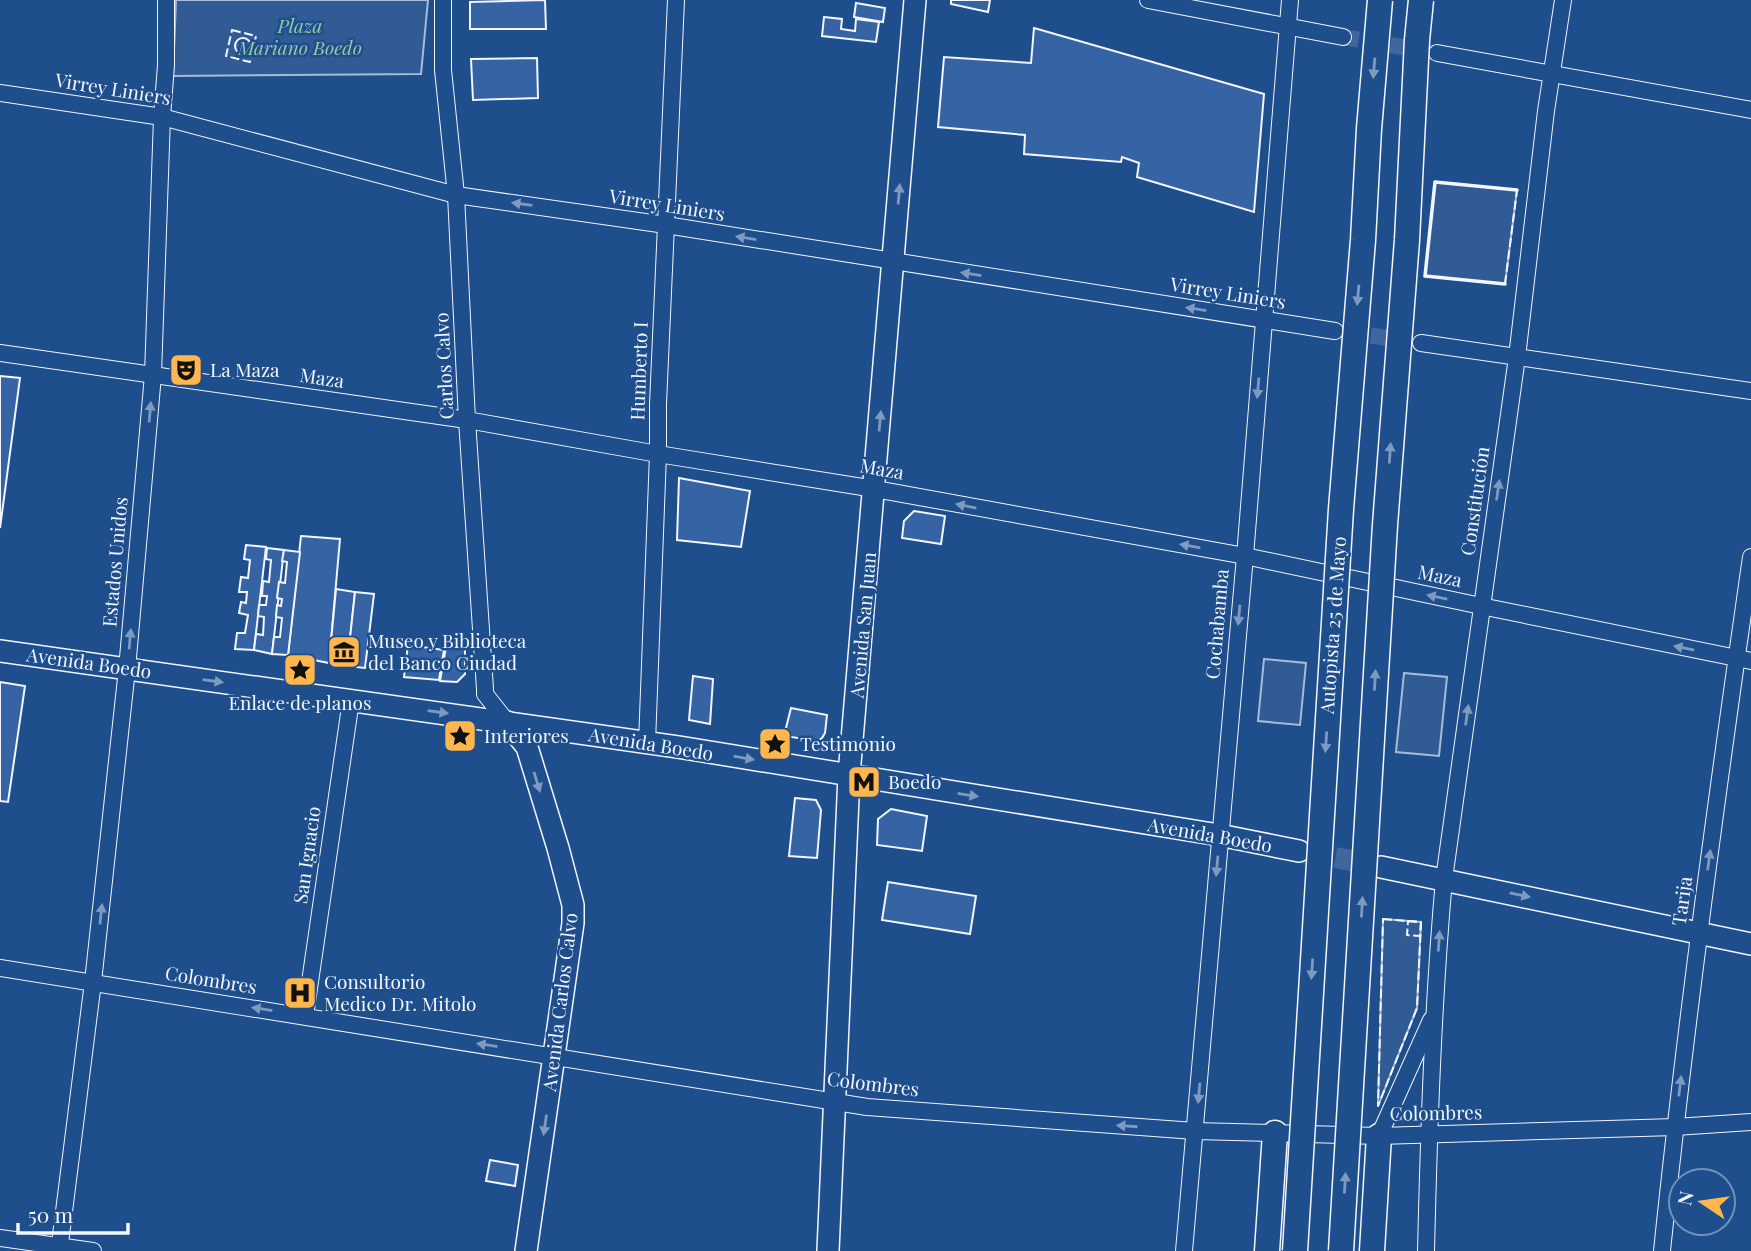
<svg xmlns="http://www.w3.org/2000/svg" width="1751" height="1251" viewBox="0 0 1751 1251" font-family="'Playfair Display',serif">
<rect width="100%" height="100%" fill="#1f4e8c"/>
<!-- green -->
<g fill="#305b95" stroke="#a8bbd7" stroke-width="2">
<polygon points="176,0 428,0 421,74 173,76"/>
<polygon points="1435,182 1517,190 1505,284 1425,276"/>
<polygon points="1264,659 1306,663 1300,725 1258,721"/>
<polygon points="1404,673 1447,677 1439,756 1396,752"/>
<polygon points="1383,919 1421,922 1417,1008 1378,1106"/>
</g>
<!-- building -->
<g fill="#3563a3" stroke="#f2f6ff" stroke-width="2">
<polygon points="545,0 546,29 470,29 470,2"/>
<polygon points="951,0 990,0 988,12 951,4"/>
<polygon points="856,3 885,8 883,22 854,17"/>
<polygon points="824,17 842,19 841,29 855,31 856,19 879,22 876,42 822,36"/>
<polygon points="1034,28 1264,94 1254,212 1137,177 1139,163 1122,157 1121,162 1024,154 1025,135 938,127 944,57 1031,63"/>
<circle cx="243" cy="46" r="8"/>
<polygon points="537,58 538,98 473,100 471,59"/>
<polygon points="0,376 20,378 0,528"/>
<polygon points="679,478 750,491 741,547 677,540"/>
<polygon points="914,511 945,516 941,544 902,538 904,521"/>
<polygon points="301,536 340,539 329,663 288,655"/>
<polygon points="246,545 266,547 254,650 235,649 237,633 245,633 248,615 239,613 241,602 246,603 247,592 239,592 241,577 248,578 250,560 244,559"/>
<polygon points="267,548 284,550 272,654 254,650 256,634 263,635 264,617 258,616 259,605 266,605 267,596 262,596 263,581 269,582 271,560 266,559"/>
<polygon points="284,550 300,552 288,655 272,654 274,637 280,637 282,618 276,617 277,605 281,606 282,599 277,598 279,582 285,583 287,562 282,561"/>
<polygon points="336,589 355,592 347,666 329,663"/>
<polygon points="355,592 374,594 365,668 347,666"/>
<polygon points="447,641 465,644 465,674 457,682 440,681"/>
<polygon points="408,645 444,650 439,680 404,677"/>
<polygon points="693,676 713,679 710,724 689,720"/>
<polygon points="0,682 25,686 8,802 0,801"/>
<polygon points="791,708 827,715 825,733 822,738 818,741 784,736"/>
<polygon points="795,798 816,800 821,810 817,858 789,856"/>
<polygon points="891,809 927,816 922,851 877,845 878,819"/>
<polygon points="888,882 976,896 970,934 882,920"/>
<polygon points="490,1160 518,1165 515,1186 486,1181"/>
</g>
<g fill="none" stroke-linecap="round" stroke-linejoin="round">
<!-- minor-tunnel -->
<g stroke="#3f679d" stroke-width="16" stroke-dasharray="16 8" stroke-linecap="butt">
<polyline points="1343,37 1437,53"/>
<polyline points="1347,332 1408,341"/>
</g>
<!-- major-tunnel -->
<polyline stroke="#3f679d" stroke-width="21" stroke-dasharray="21 10" stroke-linecap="butt" points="1305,852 1380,866"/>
<defs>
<g id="minor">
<polyline points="443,0 443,70 456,195 467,420 485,689 485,694 507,722"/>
<polyline points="1148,0 1343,37"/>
<polyline points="1437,53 1751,110"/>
<polyline points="0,93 162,117 456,195 666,225 1335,331"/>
<polyline points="1421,343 1751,391"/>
<polyline points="0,353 467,420 658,454 875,489 1245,556 1481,606 1751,661"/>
<polyline points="647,743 658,454 658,404 676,0"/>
<polyline points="0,968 867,1107 1195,1131 1379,1136 1675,1127 1751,1122"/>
<polyline points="305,1016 351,700"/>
<polyline points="1379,1136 1431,1020"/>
<polyline points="0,1238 93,1251"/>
<polyline points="59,1251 93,982 127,669 153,375 162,117 166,65 166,0"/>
<polyline points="1184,1251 1245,556 1290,0"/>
<path d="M1426 1251C1429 1127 1433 1003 1444 879L1517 357 1546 111 1563 0"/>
<path d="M1662 1251C1686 1019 1718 788 1751 557"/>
</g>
<g id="major">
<polyline points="0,651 678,747 1219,835 1299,851"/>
<polyline points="507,722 527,747 558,848 573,905 573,923 526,1251"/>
<polyline points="1381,867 1751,944"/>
<polyline points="828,1251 849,775 915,0"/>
</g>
<g id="highway">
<polyline points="1267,1251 1275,1133"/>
<polyline points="1372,1251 1379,1136"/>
</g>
</defs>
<!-- minor casing -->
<use href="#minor" stroke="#f2f6ff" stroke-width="18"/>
<!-- major casing -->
<use href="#major" stroke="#f2f6ff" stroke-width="24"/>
<!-- highway casing -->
<use href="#highway" stroke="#f2f6ff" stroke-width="27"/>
<!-- minor -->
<use href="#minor" stroke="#1f4e8c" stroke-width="16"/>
<!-- major -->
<use href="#major" stroke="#1f4e8c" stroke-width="21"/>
<!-- highway -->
<use href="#highway" stroke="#1f4e8c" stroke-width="24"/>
<defs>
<g id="highway-bridge">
<polyline points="1295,1251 1341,509 1363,240 1369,129 1380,0"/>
<polyline points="1341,1251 1385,525 1407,240 1417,40 1421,0"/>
</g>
</defs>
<!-- highway-bridge casing -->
<use href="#highway-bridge" stroke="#f2f6ff" stroke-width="27" stroke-linecap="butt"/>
<!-- highway-bridge -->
<use href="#highway-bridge" stroke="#1f4e8c" stroke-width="24"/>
<!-- fence -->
<g stroke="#f2f6ff" stroke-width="2" stroke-dasharray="9 3.5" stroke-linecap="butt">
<polygon points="232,30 256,36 250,62 226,56"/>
<polyline points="1505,284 1517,190"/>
<polygon points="1383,919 1421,922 1417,1008 1378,1106"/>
<polygon points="1408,921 1421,922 1420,936 1407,935"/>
</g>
<!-- wall -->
<polyline stroke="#f2f6ff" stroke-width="3.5" points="1505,284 1425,276 1435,182 1517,190"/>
</g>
<!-- one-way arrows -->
<defs><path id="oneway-solid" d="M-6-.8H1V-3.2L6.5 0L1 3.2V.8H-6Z" transform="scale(1.75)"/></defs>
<g fill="#7e9ac0">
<use href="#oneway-solid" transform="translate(1374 68) rotate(95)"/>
<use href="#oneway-solid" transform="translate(899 194) rotate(-85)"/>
<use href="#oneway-solid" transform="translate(522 204) rotate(-172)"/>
<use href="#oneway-solid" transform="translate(746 238) rotate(-171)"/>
<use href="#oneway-solid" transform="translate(971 274) rotate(-171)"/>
<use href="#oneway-solid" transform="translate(1358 295) rotate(95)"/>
<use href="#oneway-solid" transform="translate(1196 309) rotate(-171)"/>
<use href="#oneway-solid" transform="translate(1258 388) rotate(95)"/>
<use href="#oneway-solid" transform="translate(150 412) rotate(-85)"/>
<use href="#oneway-solid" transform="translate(880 421) rotate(-85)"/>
<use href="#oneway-solid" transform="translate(1390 453) rotate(-86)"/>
<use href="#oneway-solid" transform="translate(1498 490) rotate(-82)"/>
<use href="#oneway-solid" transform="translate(966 506) rotate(-169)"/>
<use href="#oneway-solid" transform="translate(1190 546) rotate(-170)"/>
<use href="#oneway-solid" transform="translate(1437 597) rotate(-168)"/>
<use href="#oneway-solid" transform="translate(1239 615) rotate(95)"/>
<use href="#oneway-solid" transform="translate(130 639) rotate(-85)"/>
<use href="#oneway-solid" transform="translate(1684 648) rotate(-169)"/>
<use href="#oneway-solid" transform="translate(1375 680) rotate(-87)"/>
<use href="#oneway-solid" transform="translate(213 681) rotate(8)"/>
<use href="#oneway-solid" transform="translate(438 712) rotate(8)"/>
<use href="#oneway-solid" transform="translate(1467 715) rotate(-82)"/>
<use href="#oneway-solid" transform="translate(1326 742) rotate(94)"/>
<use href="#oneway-solid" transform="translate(744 758) rotate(10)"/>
<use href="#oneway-solid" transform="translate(537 782) rotate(73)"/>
<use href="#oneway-solid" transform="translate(968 795) rotate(9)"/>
<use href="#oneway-solid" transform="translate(1709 860) rotate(-82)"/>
<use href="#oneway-solid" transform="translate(1217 866) rotate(95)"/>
<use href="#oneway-solid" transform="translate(1520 895) rotate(12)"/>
<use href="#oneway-solid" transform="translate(1362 907) rotate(-87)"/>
<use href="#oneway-solid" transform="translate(101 914) rotate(-84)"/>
<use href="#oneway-solid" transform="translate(1439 941) rotate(-86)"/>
<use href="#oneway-solid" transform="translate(1312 969) rotate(94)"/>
<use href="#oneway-solid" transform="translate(262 1009) rotate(-171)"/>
<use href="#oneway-solid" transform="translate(487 1045) rotate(-171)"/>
<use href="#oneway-solid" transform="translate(1680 1086) rotate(-83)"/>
<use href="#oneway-solid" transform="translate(1199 1093) rotate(95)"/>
<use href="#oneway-solid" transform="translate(545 1125) rotate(98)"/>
<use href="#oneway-solid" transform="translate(1127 1126) rotate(-176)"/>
<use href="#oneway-solid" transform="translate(1345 1183) rotate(-87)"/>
</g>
<!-- icons -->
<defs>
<symbol id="theatre-square" viewBox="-11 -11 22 22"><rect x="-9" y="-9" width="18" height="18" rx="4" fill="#ffb74d" stroke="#1f4e8c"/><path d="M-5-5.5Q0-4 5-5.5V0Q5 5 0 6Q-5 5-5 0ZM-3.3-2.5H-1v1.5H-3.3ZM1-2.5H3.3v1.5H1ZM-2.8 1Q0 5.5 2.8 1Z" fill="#111"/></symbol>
<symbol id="museum-square" viewBox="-11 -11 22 22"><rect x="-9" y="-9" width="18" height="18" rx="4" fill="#ffb74d" stroke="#1f4e8c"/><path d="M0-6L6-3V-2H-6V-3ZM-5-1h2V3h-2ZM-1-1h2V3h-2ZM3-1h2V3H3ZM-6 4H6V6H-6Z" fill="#111"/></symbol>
<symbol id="sight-square" viewBox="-11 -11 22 22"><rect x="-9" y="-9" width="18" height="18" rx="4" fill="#ffb74d" stroke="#1f4e8c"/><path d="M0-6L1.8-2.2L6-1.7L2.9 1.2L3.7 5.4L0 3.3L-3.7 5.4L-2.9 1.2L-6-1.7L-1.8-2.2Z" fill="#111"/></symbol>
<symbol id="metro-square" viewBox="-11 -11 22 22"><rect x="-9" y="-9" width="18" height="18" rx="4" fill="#ffb74d" stroke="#1f4e8c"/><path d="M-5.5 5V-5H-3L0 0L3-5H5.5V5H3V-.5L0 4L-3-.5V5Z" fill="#111"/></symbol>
<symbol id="hospital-square" viewBox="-11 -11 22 22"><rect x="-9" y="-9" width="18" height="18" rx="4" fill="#ffb74d" stroke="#1f4e8c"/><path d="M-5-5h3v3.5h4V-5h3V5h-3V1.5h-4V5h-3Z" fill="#111"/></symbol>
</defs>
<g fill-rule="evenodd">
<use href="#theatre-square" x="167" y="351" width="38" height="38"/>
<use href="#museum-square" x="325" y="633" width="38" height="38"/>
<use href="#sight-square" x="281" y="651" width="38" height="38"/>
<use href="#sight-square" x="441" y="717" width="38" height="38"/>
<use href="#sight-square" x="756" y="725" width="38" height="38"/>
<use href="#metro-square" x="845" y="763" width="38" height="38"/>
<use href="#hospital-square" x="281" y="974" width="38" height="38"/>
</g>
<g text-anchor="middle" stroke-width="5" stroke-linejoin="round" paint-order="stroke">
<!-- park labels -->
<g font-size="19" font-style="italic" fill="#97c8a6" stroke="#1f4e8c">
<text x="300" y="33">Plaza<tspan x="300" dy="22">Mariano Boedo</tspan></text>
</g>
<!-- street labels -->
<g font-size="19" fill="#f2f6ff" stroke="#1f4e8c">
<text transform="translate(113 89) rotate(9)" y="7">Virrey Liniers</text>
<text transform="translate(667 205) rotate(9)" y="7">Virrey Liniers</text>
<text transform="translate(1228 293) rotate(9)" y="7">Virrey Liniers</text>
<text transform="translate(444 366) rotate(-93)" y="7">Carlos Calvo</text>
<text transform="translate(639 371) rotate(-88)" y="7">Humberto I</text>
<text transform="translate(322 378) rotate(8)" y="7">Maza</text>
<text transform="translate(882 469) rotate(10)" y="7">Maza</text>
<text transform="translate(1475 501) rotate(-82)" y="7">Constitución</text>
<text transform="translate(115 562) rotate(-85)" y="7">Estados Unidos</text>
<text transform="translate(1440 576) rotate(12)" y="7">Maza</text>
<text transform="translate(1217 624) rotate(-85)" y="7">Cochabamba</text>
<text transform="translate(863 625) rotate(-85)" y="7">Avenida San Juan</text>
<text transform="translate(1333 625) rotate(-86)" y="7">Autopista 25 de Mayo</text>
<text transform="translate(89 663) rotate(8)" y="7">Avenida Boedo</text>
<text transform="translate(651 744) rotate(9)" y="7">Avenida Boedo</text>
<text transform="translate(1210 835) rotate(10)" y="7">Avenida Boedo</text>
<text transform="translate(307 855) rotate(-82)" y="7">San Ignacio</text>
<text transform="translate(1682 901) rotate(-82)" y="7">Tarija</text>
<text transform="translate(211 980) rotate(9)" y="7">Colombres</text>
<text transform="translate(560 1002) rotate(-83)" y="7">Avenida Carlos Calvo</text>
<text transform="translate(873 1084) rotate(7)" y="7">Colombres</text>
<text transform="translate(1436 1113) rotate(-1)" y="7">Colombres</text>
</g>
<!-- poi labels -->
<g font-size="19" fill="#f2f6ff" stroke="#1f4e8c" text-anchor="start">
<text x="210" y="377">La Maza</text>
<text x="368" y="648">Museo y Biblioteca<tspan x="368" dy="22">del Banco Ciudad</tspan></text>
<text x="300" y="710" text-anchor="middle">Enlace de planos</text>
<text x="484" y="743">Interiores</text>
<text x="800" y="751">Testimonio</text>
<text x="888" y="789">Boedo</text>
<text x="324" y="989">Consultorio<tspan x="324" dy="22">Medico Dr. Mitolo</tspan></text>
</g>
</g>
<!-- north arrow -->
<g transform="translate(1702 1202) rotate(283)"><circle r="33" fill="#1f4e8c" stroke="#7391ba" stroke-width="2"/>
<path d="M0-5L12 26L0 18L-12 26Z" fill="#ffb74d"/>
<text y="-10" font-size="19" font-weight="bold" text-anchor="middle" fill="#f2f6ff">N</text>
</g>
<!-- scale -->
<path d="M18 1223v10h110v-10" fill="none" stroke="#f2f6ff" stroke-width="3.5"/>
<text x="28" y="1223" font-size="21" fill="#f2f6ff" stroke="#1f4e8c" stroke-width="5" paint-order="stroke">50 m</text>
</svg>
